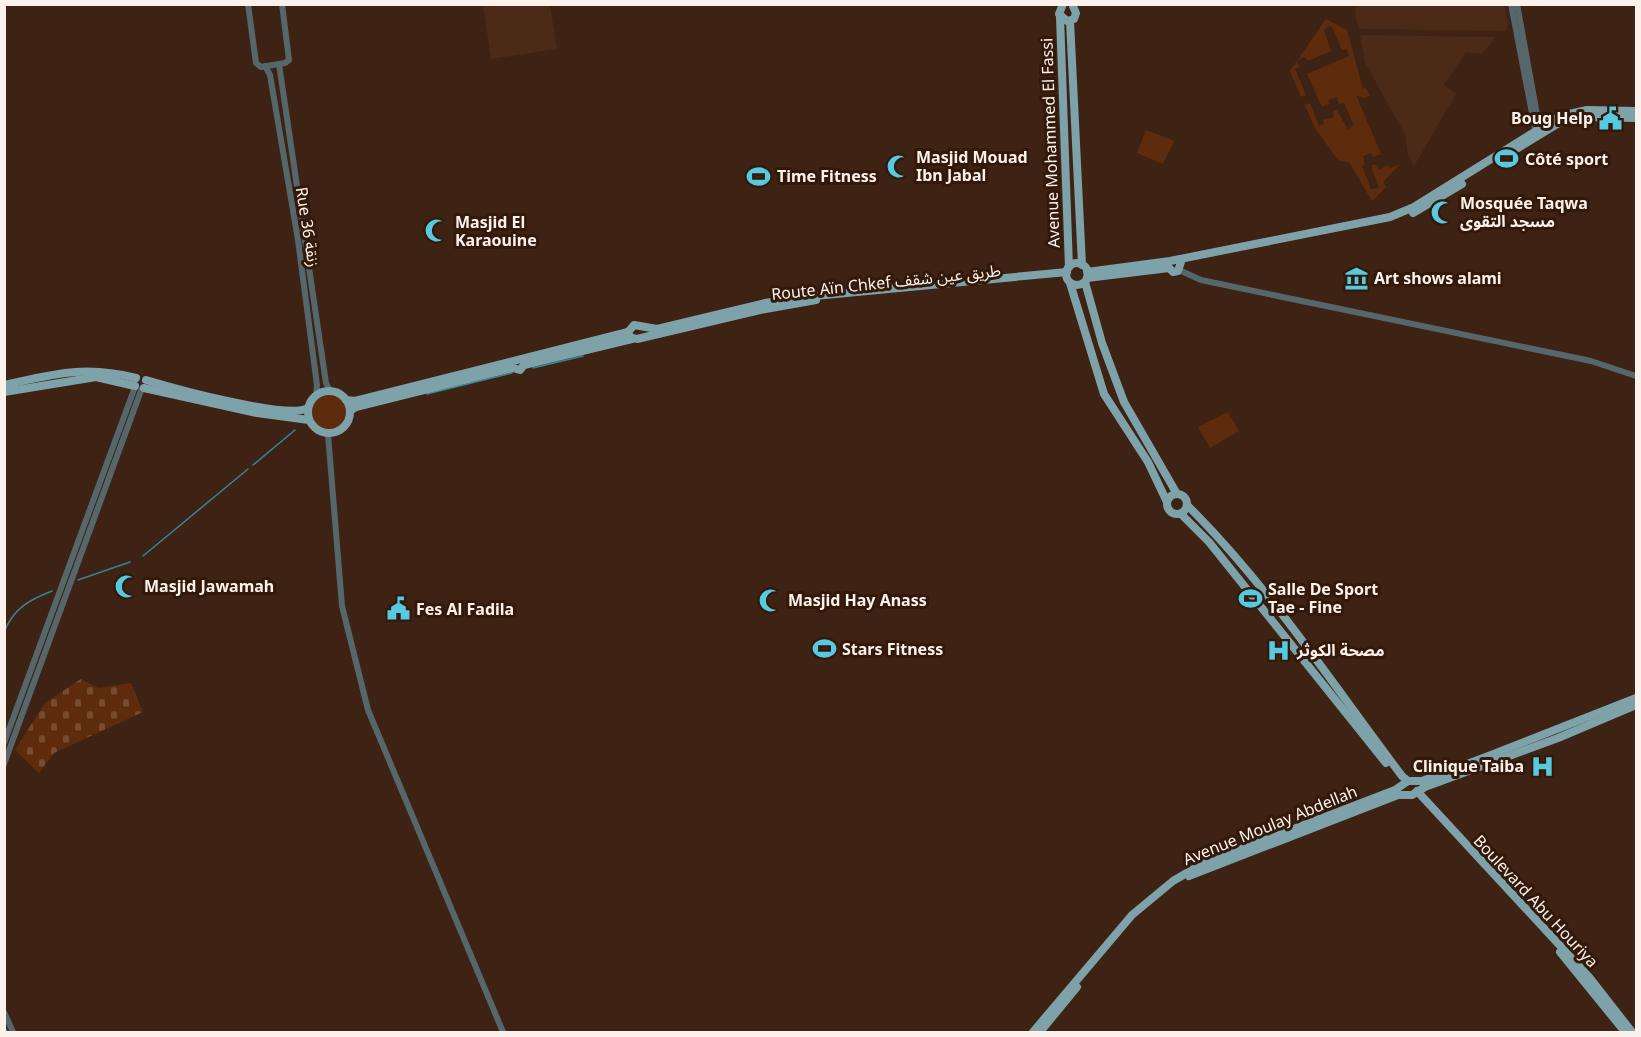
<svg xmlns="http://www.w3.org/2000/svg" width="1641" height="1037" viewBox="0 0 1641 1037" font-family="'Noto Sans','Noto Sans Arabic',sans-serif">
<defs>
<pattern id="cemetery-stones" width="16" height="16" patternUnits="userSpaceOnUse" patternTransform="scale(1.5)"><rect width="16" height="16" fill="#5e2c0d"/><path d="M2 7V4a2 2 0 0 1 4 0v3zM10 15v-3a2 2 0 0 1 4 0v3z" fill="#764b30"/></pattern>
</defs>
<rect width="100%" height="100%" fill="#3e2314"/>
<!-- built -->
<g fill="#4b2a17">
<polygon points="1504,4 1508,22 1506,31 1359,29 1355,16 1356,5"/>
<polygon points="483,5 550,5 557,49 491,59"/>
<polygon points="1360,35 1496,37 1482,54 1466,52 1444,85 1456,94 1414,166 1408,155 1405,134 1365,63"/>
</g>
<!-- cemetery -->
<polygon fill="url(#cemetery-stones)" points="81,679 98,688 131,683 143,712 54,753 39,773 15,750 45,703"/>
<!-- green -->
<g fill="#5e2c0d">
<polygon points="1326,19 1347,30 1363,89 1366,88 1370,96 1364,98 1356,95 1381,154 1373,157 1371,153 1363,156 1365,164 1362,166 1371,189 1379,188 1371,166 1375,164 1379,170 1388,165 1390,168 1400,164 1383,182 1386,187 1372,201 1349,162 1338,160 1315,128 1305,105 1310,103 1319,126 1324,124 1323,120 1334,117 1333,112 1337,110 1348,130 1354,125 1344,103 1339,104 1337,97 1328,100 1329,104 1322,107 1307,74 1349,56 1347,49 1342,50 1332,27 1328,26 1324,30 1331,51 1308,61 1305,57 1297,60 1299,67 1295,69 1306,95 1301,97 1290,71"/>
<polygon points="1146,130 1174,141 1163,164 1137,153"/>
<circle cx="329" cy="412" r="17"/>
<polygon points="1228,412 1239,431 1210,448 1198,427"/>
</g>
<g fill="none" stroke-linecap="round" stroke-linejoin="round">
<!-- stream -->
<g stroke="#328696" stroke-width="1.5">
<polyline points="533,368 583,356"/>
<polyline points="427,394 512,373"/>
<polyline points="253,465 295,430"/>
<polyline points="143,556 248,469"/>
<polyline points="78,580 130,562"/>
<path d="M4 632C14 608 29 600 52 591"/>
</g>
<!-- minor -->
<g stroke="#55676a" stroke-width="6">
<polyline points="248,4 256,63 261,67 285,63 289,60 282,4"/>
<polyline points="1511,4 1536,134"/>
<polyline points="1517,4 1540,131"/>
<polyline points="279,64 326,383 330,391"/>
<polyline points="265,66 270,75 298,240 317,385 316,395"/>
<polyline points="1179,270 1201,280 1591,361 1636,376"/>
<polyline points="328,434 342,606 368,710 503,1032"/>
<polyline points="4,743 135,387"/>
<polyline points="4,764 142,388"/>
<polyline points="4,1012 13,1032"/>
<polyline points="4,1030 5,1032"/>
</g>
<!-- major -->
<g stroke="#7da2a9" stroke-width="8">
<polyline points="1063,4 1059,14 1067,21 1074,19 1076,13 1072,4"/>
<polyline points="1060,17 1069,267"/>
<polyline points="1070,21 1082,265"/>
<polyline points="1510,153 1557,124 1577,117 1636,118"/>
<polyline points="1413,213 1462,184"/>
<circle cx="1077" cy="274" r="11"/>
<polyline points="1169,268 1173,272 1178,271 1181,262"/>
<polyline points="1087,272 1170,261 1390,217 1414,207 1560,116 1587,110 1636,111"/>
<polyline points="1087,278 1169,268"/>
<polyline points="1085,282 1102,343 1124,402 1177,494"/>
<polyline points="1070,283 1104,394 1148,462 1167,502"/>
<polyline points="628,332 634,325 657,329 765,303 804,297 1067,272"/>
<polyline points="628,332 630,337 637,339 760,310 816,300"/>
<path d="M146 380C173 388 288 420 308 408"/>
<path d="M4 385C55 374 84 365 136 378"/>
<polyline points="144,388 257,413 309,420"/>
<circle cx="329" cy="412" r="21"/>
<polyline points="4,392 96,377 135,386"/>
<polyline points="346,400 355,401 628,332"/>
<polyline points="350,411 356,407 513,368 520,370 524,365 632,339"/>
<circle cx="1177" cy="504" r="10"/>
<path d="M1187 505C1269 586 1333 685 1402 776L1408 781"/>
<polyline points="1181,514 1209,542 1386,763"/>
<polyline points="1417,791 1589,977 1632,1032"/>
<polyline points="1189,876 1398,795 1412,795 1425,787 1558,738 1636,705"/>
<polyline points="1560,952 1625,1032"/>
<polyline points="1033,1032 1132,915 1173,881 1202,864 1395,790 1408,781 1422,781 1491,755 1636,698"/>
<polyline points="1040,1032 1077,987"/>
</g>
</g>
<!-- icons -->
<defs>
<symbol id="civic-bare" viewBox="-9 -9 18 18"><path d="M-.6-6.5H3V-4.5H.6V-3L4-1V1h2V6H-6V1h2V-1L-.6-3ZM-1.2 2.5V6h2.4V2.5Z" fill="#55cae0" stroke="#33190a" stroke-width="2.5" paint-order="stroke"/></symbol>
<symbol id="stadium-bare" viewBox="-9 -9 18 18"><path d="M0-5a6.5 5 0 1 0 0 10a6.5 5 0 1 0 0-10ZM-3.5-1.8h7v3.6h-7Z" fill="#55cae0" stroke="#33190a" stroke-width="2.5" paint-order="stroke"/></symbol>
<symbol id="mosque-bare" viewBox="-9 -9 18 18"><path d="M3.5-4.9A6 6 0 1 0 3.5 4.9A5 5 0 1 1 3.5-4.9Z" fill="#55cae0" stroke="#33190a" stroke-width="2.5" paint-order="stroke"/></symbol>
<symbol id="museum-bare" viewBox="-9 -9 18 18"><path d="M0-6L6-3V-2H-6V-3ZM-5-1h2V3h-2ZM-1-1h2V3h-2ZM3-1h2V3H3ZM-6 4H6V6H-6Z" fill="#55cae0" stroke="#33190a" stroke-width="2.5" paint-order="stroke"/></symbol>
<symbol id="hospital-bare" viewBox="-9 -9 18 18"><path d="M-5-5h3v3.5h4V-5h3V5h-3V1.5h-4V5h-3Z" fill="#55cae0" stroke="#33190a" stroke-width="2.5" paint-order="stroke"/></symbol>
</defs>
<g fill-rule="evenodd">
<use href="#civic-bare" x="1594" y="102" width="33" height="33"/>
<use href="#stadium-bare" x="1490" y="142" width="33" height="33"/>
<use href="#mosque-bare" x="882" y="150" width="33" height="33"/>
<use href="#stadium-bare" x="742" y="160" width="33" height="33"/>
<use href="#mosque-bare" x="1426" y="196" width="33" height="33"/>
<use href="#mosque-bare" x="420" y="214" width="33" height="33"/>
<use href="#museum-bare" x="1340" y="262" width="33" height="33"/>
<use href="#mosque-bare" x="110" y="570" width="33" height="33"/>
<use href="#stadium-bare" x="1234" y="582" width="33" height="33"/>
<use href="#mosque-bare" x="754" y="584" width="33" height="33"/>
<use href="#civic-bare" x="382" y="592" width="33" height="33"/>
<use href="#stadium-bare" x="808" y="632" width="33" height="33"/>
<use href="#hospital-bare" x="1262" y="634" width="33" height="33"/>
<use href="#hospital-bare" x="1526" y="750" width="33" height="33"/>
</g>
<g text-anchor="middle" stroke-width="6" stroke-linejoin="round" paint-order="stroke">
<!-- poi labels -->
<g font-size="16" font-weight="bold" fill="#fdf1ec" stroke="#33190a" text-anchor="start">
<text x="1593" y="124" text-anchor="end">Boug Help</text>
<text x="916" y="163">Masjid Mouad<tspan x="916" dy="18">Ibn Jabal</tspan></text>
<text x="1525" y="165">Côté sport</text>
<text x="777" y="182">Time Fitness</text>
<text x="1460" y="209">Mosquée Taqwa<tspan x="1460" dy="18">مسجد التقوى</tspan></text>
<text x="455" y="228">Masjid El<tspan x="455" dy="18">Karaouine</tspan></text>
<text x="1374" y="284">Art shows alami</text>
<text x="144" y="592">Masjid Jawamah</text>
<text x="1268" y="595">Salle De Sport<tspan x="1268" dy="18">Tae - Fine</tspan></text>
<text x="788" y="606">Masjid Hay Anass</text>
<text x="416" y="615">Fes Al Fadila</text>
<text x="842" y="655">Stars Fitness</text>
<text x="1297" y="656">مصحة الكوثر</text>
<text x="1524" y="772" text-anchor="end">Clinique Taiba</text>
</g>
<!-- street labels -->
<g font-size="16" fill="#fdf1ec" stroke="#33190a">
<text transform="translate(1050 143) rotate(-92)" y="6">Avenue Mohammed El Fassi</text>
<text transform="translate(308 227) rotate(81)" y="6">Rue 36 زنقة</text>
<text transform="translate(886 282) rotate(-6)" y="6">Route Aïn Chkef طريق عين شقف</text>
<text transform="translate(1270 825) rotate(-22)" y="6">Avenue Moulay Abdellah</text>
<text transform="translate(1536 901) rotate(47)" y="6">Boulevard Abu Houriya</text>
</g>
</g>
<!-- border -->
<rect width="1641" height="1037" fill="none" stroke="#fdf1ec" stroke-width="12"/>
</svg>
